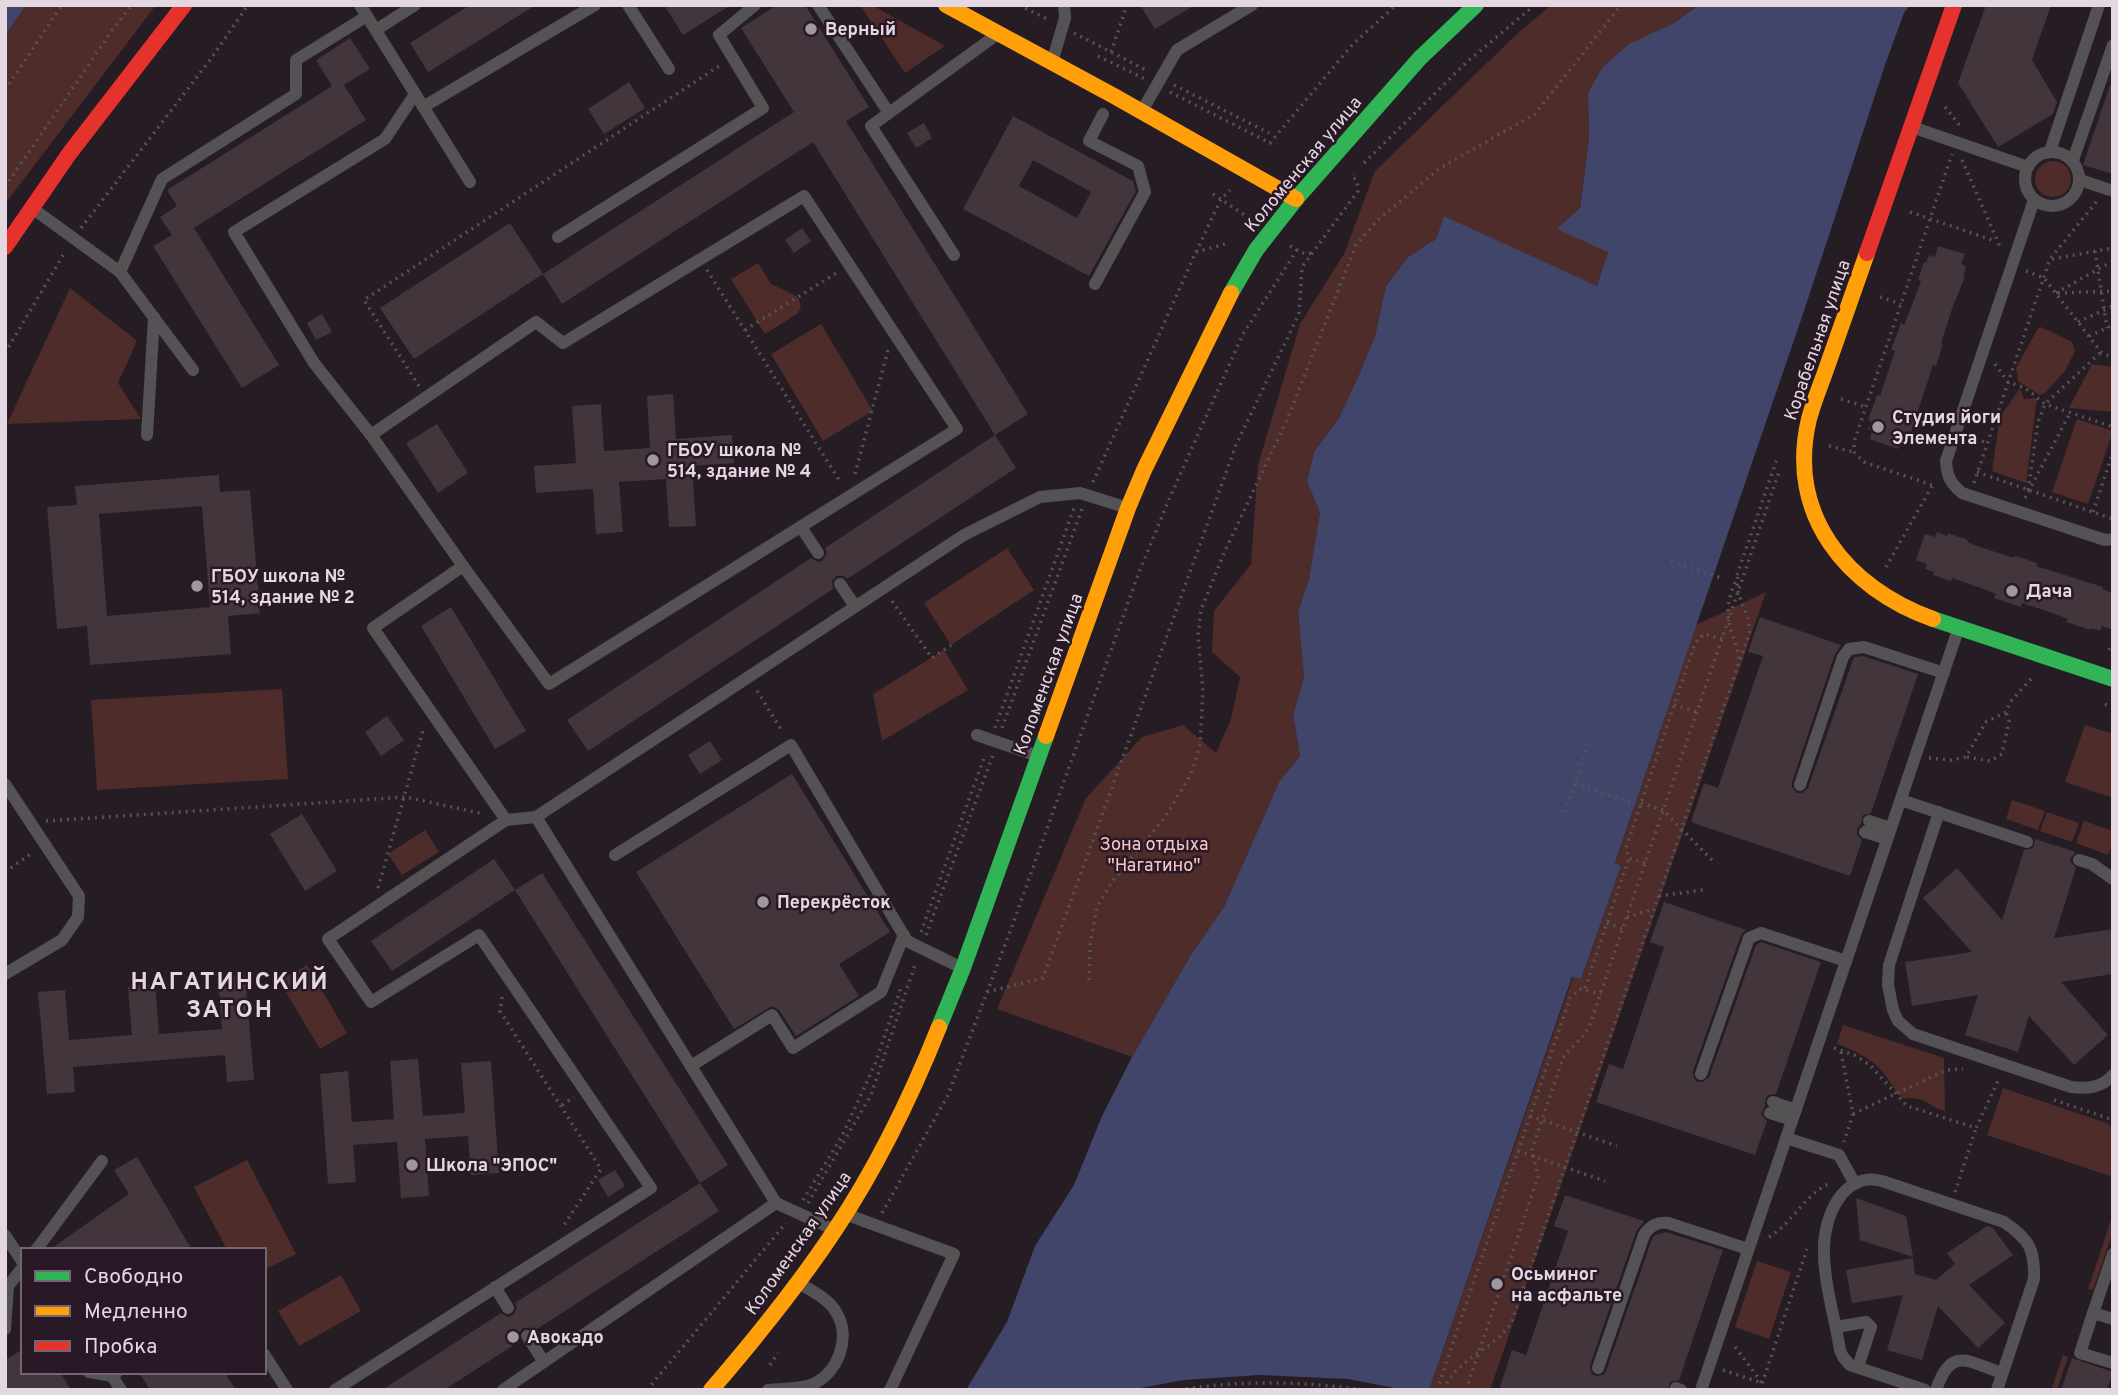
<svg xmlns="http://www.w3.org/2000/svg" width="2118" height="1395" viewBox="0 0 2118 1395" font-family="Overpass,sans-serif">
<rect width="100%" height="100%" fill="#261c24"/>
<!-- green -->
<g fill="#4d2c2a">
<polygon points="26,5 156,5 5,204 5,36"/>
<polygon points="860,5 872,5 945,46 905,73"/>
<polygon points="1551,5 1699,5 1674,23 1629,45 1588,93 1589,137 1580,208 1608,252 1597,287 1444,216 1436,239 1408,257 1386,286 1375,336 1358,377 1339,418 1314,452 1307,480 1320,513 1309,579 1298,612 1304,677 1293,715 1300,756 1279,782 1224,907 1192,953 1132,1057 997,1009 1086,798 1142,737 1183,725 1216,753 1231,719 1240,677 1212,652 1214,611 1251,564 1258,465 1300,324 1344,254 1375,171 1518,33"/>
<circle cx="2053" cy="179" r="18"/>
<polygon points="758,263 771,284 798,297 801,307 797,314 765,334 731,279"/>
<polygon points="70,288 137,341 118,383 141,419 7,424"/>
<polygon points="821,324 873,411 823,441 771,354"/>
<polygon points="2041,327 2072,342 2075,351 2065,371 2045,393 2040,395 2018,381 2016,368 2038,328"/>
<polygon points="2092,364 2113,367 2113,412 2069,408"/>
<polygon points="2020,388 2024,399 2037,398 2026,483 1992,471 2000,417"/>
<polygon points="2077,419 2113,431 2088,504 2052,492"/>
<polygon points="1007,548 1034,590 951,645 924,603"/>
<polygon points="1766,592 1490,1390 1429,1390 1573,977 1581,979 1621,866 1615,864 1696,625"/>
<polygon points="944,650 968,690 882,741 873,694"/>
<polygon points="282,689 288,779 97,790 91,700"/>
<polygon points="2085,725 2113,734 2113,798 2065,782"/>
<polygon points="2012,800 2045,811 2038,830 2006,819"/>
<polygon points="2047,812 2079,823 2072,842 2040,831"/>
<polygon points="2084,821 2113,831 2113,842 2108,855 2076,843"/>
<polygon points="425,830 439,852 402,875 388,854"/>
<polygon points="307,965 347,1033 320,1049 279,981"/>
<path d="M1843 1025 1944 1058 1945 1111C1923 1104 1930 1097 1903 1098 1895 1091 1891 1083 1885 1075 1873 1059 1855 1050 1837 1044Z"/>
<path d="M2003 1088 2109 1124C2116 1138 2115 1161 2110 1176L1987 1135Z"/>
<polygon points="247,1160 296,1254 264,1270 264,1250 227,1250 194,1187"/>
<polygon points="2113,1214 2113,1232 2093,1290 2088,1289"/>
<polygon points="1757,1261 1791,1272 1769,1339 1735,1327"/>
<polygon points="341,1275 361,1311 299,1346 278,1311"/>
<polygon points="2063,1355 2068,1357 2057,1390 2051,1390"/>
</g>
<!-- water -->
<g fill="#404569">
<polygon points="5,5 26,5 5,36"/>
<polygon points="1699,5 1910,5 1904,13 1886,62 1804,311 1615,863 1621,866 1581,979 1572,977 1429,1390 966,1390 1007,1322 1035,1246 1074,1185 1102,1116 1132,1057 1192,953 1224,907 1279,782 1300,756 1293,715 1304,677 1298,612 1309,579 1320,513 1307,481 1314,452 1339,418 1358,377 1375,336 1386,286 1408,257 1436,239 1444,216 1597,286 1608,252 1557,229 1580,208 1589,137 1588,93 1602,68 1629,44 1674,23"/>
</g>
<!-- pier -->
<polygon fill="#261c24" points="1259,1375 1348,1379 1405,1390 1130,1390 1184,1380"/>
<!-- building -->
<g fill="#42353c" fill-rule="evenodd">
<polygon points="470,5 536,5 428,72 410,43"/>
<polygon points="664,5 731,5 683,35"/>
<polygon points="777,5 805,5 869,107 846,121 1028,414 995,435 813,142 562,304 543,274 794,112 741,28"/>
<polygon points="1140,5 1195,5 1155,29"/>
<polygon points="1986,5 2051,5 2032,60 2057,102 2053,114 1998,147 1958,83"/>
<polygon points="350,38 370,69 344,85 366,120 194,228 279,365 242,388 153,246 172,235 160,217 177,206 167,190 332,86 316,60"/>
<polygon points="629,82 645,108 604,134 588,109"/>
<polygon points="2110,85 2113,86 2113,174 2083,165"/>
<path d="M1013 116 1133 181 1136 191 1089 276 963 209ZM1033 160 1091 192 1077 218 1019 186Z"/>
<polygon points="924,123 932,138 916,148 907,133"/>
<polygon points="510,223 543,274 414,359 380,308"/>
<polygon points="802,228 811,241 794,253 785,240"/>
<polygon points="1938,246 1965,254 1961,264 1966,266 1963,277 1965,277 1953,306 1941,343 1943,344 1936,366 1933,365 1911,432 1909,431 1906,440 1901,438 1898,449 1870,439 1872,431 1868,430 1871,421 1868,420 1877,395 1880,396 1895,351 1891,350 1901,323 1904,325 1910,310 1921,281 1918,280 1924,262 1926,263 1929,255 1935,257"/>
<polygon points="322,314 332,332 316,340 307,323"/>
<polygon points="673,394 676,439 732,435 734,463 692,466 696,526 669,527 666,479 619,482 623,532 596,534 593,489 536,493 534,466 576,463 572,406 601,404 604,451 650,448 647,396"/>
<polygon points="437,424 468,473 438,493 406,443"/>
<polygon points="995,435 1016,468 847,579 843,576 836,576 832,581 833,589 588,751 567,720 811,558 818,562 823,560 827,553 825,548"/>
<path d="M219 475 220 492 250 490 260 613 228 616 231 654 90 665 87 626 57 629 47 507 77 505 75 486ZM202 506 210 607 107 616 99 514Z"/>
<polygon points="1937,532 1947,536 1948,533 1968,540 1967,542 1977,546 2014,558 2015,556 2026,559 2037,563 2036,566 2103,587 2102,589 2113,593 2113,630 2102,626 2100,631 2092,628 2091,630 2066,622 2068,619 2058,615 2022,603 2021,607 1994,598 1996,594 1981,588 1952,578 1951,581 1933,575 1934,572 1925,569 1927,564 1916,560 1925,534 1935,537"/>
<polygon points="451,607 526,731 495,749 421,626"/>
<polygon points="1760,617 1841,645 1835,654 1792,782 1792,787 1797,793 1802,793 1808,788 1854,657 1863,656 1918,674 1871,813 1863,815 1861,824 1857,829 1857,835 1862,840 1850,876 1691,822 1704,783 1718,788 1763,656 1748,652"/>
<polygon points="387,716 404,740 381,756 365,732"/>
<polygon points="710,741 722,760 700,774 688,755"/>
<polygon points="792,774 890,932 839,964 859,996 796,1036 779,1010 772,1006 734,1029 636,872"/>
<polygon points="302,814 337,871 305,891 270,834"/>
<polygon points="2035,839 2076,852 2071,857 2070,861 2076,868 2054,938 2113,929 2113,974 2061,982 2108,1035 2074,1065 2029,1016 2018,1052 1965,1035 1978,995 1912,1006 1905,962 1972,952 1923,898 1957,868 2002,920 2024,850 2033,848"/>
<polygon points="494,859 515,890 392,971 371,941"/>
<polygon points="542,873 728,1165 700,1183 515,890"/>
<polygon points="1664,902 1746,930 1741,935 1693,1071 1693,1076 1697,1082 1703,1082 1709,1077 1756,945 1761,942 1821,962 1776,1094 1768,1095 1765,1100 1765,1106 1761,1114 1767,1121 1755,1155 1596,1102 1609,1064 1623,1069 1664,947 1650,942"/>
<polygon points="245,975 254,1080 227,1082 225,1055 73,1067 75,1092 47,1094 38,992 65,990 69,1040 132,1035 128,987 155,984 159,1034 222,1029 218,978"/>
<polygon points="418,1059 423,1116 465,1113 461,1063 491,1061 499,1173 471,1175 468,1136 425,1139 429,1196 401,1198 397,1142 353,1145 356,1182 328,1184 320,1074 348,1071 352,1122 394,1119 390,1061"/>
<polygon points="137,1157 192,1250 49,1250 129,1194 114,1170"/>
<polygon points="615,1170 625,1186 608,1197 598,1180"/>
<polygon points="700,1183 719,1211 534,1331 530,1328 523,1328 519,1333 520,1341 444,1390 382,1390 501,1313 508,1317 513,1315 517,1308 515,1303"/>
<polygon points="1565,1195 1644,1221 1636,1232 1590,1365 1591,1373 1596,1376 1603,1375 1606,1371 1652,1239 1655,1235 1666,1232 1723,1250 1679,1380 1670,1382 1668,1390 1499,1390 1512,1350 1526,1355 1568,1231 1554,1226"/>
<polygon points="1856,1198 1906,1216 1913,1257 1860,1240"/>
<polygon points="1987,1226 1992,1227 2013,1255 1969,1285 2005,1323 1978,1348 1938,1306 1922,1360 1887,1350 1903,1295 1852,1303 1846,1270 1913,1258 1915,1274 1936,1280 1955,1264 1947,1253"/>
<polygon points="23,1349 23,1372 60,1372 71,1390 5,1390 5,1360"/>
<polygon points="2072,1358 2113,1372 2107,1390 2061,1390"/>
<polygon points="139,1372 224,1372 236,1390 150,1390"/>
</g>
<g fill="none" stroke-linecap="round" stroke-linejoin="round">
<!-- path -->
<g stroke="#565256" stroke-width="3.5" stroke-dasharray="2 5" stroke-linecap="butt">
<polyline points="1019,5 1049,20"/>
<polyline points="1074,33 1148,71"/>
<polyline points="1111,52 1127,5"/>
<polyline points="1098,56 1145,79"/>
<polyline points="1174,85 1269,133"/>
<polyline points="5,90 62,5"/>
<polyline points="1170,92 1270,143 1352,45 1396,5"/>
<polyline points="1945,107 1961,127"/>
<polyline points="1962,160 2001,249"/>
<polyline points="1364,163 1468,61 1535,5"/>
<polyline points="5,187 113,29 132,5"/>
<polyline points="1213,194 1249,218"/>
<polyline points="1910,212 1995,241"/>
<polyline points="81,228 210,60 248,5"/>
<polyline points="1290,246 1305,254 1312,253"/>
<polyline points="2095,251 2107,328"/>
<polyline points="1196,252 1221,199 1230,190"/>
<polyline points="2052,259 2113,248"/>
<polyline points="707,270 841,483"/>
<polyline points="2026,271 2044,278 2101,352 2113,358"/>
<polyline points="2056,293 2113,261"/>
<polyline points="2058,293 2113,291"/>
<polyline points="1880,297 1901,304"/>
<polyline points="2078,322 2113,306"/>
<polyline points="745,330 838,272"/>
<polyline points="2089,336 2113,325"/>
<polyline points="5,353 65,252"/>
<polyline points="1995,364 2008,382 2025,388 2045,404 2113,427"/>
<polyline points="419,386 364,300 719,66"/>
<polyline points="1841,399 1866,407"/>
<polyline points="1969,436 1987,443"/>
<polyline points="1829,446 1854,452"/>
<polyline points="1977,472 2113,519"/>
<polyline points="855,474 888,350"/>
<polyline points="1093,482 1196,252 1229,243"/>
<polyline points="1974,483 2050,259 2097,201"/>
<polyline points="1932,485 1864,462 1854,452 1854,442 1952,154"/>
<polyline points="2028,490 2038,422 2045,404 2101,352"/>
<polyline points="2025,498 2070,413"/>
<polyline points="2093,512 2113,452"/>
<polyline points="1671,561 1721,578"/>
<polyline points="1886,567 1932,486"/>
<polyline points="1737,575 1778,456"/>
<path d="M1735 582C1730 595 1726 608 1729 621 1731 635 1738 646 1739 659"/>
<polyline points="892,601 932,658 951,645"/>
<polyline points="2109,650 2113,641"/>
<polyline points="757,691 782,731"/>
<polyline points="2105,704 2113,708"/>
<polyline points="1674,705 1697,712"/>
<polyline points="995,728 1074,508"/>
<polyline points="1002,728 1082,509"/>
<polyline points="1967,757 1990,761 2002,754 2009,721 2006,712"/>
<polyline points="1929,758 1951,760 1966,757 1986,722 2006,712 2010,702 2031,679"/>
<polyline points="1575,784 1635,804"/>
<polyline points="1641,803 1663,810 1713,861"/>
<polyline points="1565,812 1588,745"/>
<polyline points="46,821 406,797 484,814"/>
<polyline points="1645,863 1629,858 1626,848 1695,643 1704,634 1722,639"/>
<polyline points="5,872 32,853"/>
<polyline points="378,888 424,727"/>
<polyline points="1659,896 1703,890"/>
<polyline points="1627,917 1654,909"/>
<polyline points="1607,923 1623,929"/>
<polyline points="921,932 985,755"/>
<polyline points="926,935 993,755"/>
<polyline points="1089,980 1090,945 1097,907 1112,882 1165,817 1191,774 1200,746 1203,691 1198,636 1201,610 1224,553 1287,420 1356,245 1378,220 1440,168 1535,114 1621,5"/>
<polyline points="1585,988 1629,858"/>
<polyline points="987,992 1043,978 1236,445 1299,314 1302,267 1358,191 1357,181 1352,176 1354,174"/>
<polyline points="502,997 500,1011 601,1169 564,1225"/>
<polyline points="1834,1048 1854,1055 1870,1065 1907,1106 1976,1128 1998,1081 2000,1082"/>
<polyline points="1841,1052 1853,1114 1844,1142"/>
<polyline points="2054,1100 2113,1120"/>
<polyline points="562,1105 574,1097"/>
<polyline points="1853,1114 1946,1070 1963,1069"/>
<polyline points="1530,1116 1617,1146"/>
<polyline points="1518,1151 1605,1181"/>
<polyline points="1955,1192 1976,1128"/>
<polyline points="803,1200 842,1136 875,1064 902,985"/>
<polyline points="808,1203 871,1095 916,962"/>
<polyline points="882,1213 948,1095 1011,929 1138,575 1170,497 1243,334 1297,250"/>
<path d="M1769 1237C1793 1223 1804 1195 1830 1183"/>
<polyline points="770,1365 778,1353"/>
<polyline points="1723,1370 1762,1383 1733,1344"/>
<polyline points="647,1390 786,1223"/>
<path d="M1179 1390C1240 1380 1303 1381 1363 1390"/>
<polyline points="1437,1390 1570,998 1580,989 1601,994"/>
<path d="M1444 1390C1455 1358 1497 1349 1512 1321L1749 634C1752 613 1734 601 1738 574"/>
<path d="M1466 1390 1538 1177 1532 1149 1563 1058C1571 1046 1583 1040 1589 1027L1779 472"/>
<polyline points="1760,1390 1807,1249"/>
</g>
<!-- lane -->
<g stroke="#545255" stroke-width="12">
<polyline points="360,5 470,182"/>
<polyline points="628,5 669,69"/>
<polyline points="818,5 889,113"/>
<polyline points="376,30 415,5"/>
<polyline points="1053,59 1065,18 1064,5"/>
<polyline points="415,94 385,139 234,232 314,363 371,435 463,566 373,628 506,820"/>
<polyline points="423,107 595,5"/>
<polyline points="1142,111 1177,50 1252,5"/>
<polyline points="1912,127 2028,167"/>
<polyline points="2050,151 2099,5"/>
<circle cx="2052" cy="179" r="27"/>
<polyline points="2073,160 2113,45"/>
<polyline points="2080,180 2113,191"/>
<path d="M2034 200 1946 461C1947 476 1950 483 1962 493L2105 540 2113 539"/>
<polyline points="32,208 120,272 162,179 296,94 296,60 367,16"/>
<polyline points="558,237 763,108 719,35 755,5"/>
<polyline points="954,255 871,126 995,36"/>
<polyline points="120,272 193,370"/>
<polyline points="1095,284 1145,192 1138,166 1089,141 1103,114"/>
<polyline points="147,435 154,317"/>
<polyline points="371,435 536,322 563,343 804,196 957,429 549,684 463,566"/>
<polyline points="801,527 818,553"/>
<polyline points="840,584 855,606"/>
<polyline points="977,735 1038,756"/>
<polyline points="5,784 79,896 78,917 62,940 5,974"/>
<polyline points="1800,785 1843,657 1849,649 1864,647 1944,673"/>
<polyline points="1901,800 2027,842"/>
<path d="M1939 812 1889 965 1888 985 1893 1010 1898 1021 1913 1034 2071 1087C2088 1089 2101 1088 2113 1075"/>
<polyline points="536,817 776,1203 833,1229"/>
<polyline points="1869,821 1891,828"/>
<polyline points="1865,832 1887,839"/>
<polyline points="615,855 791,745 907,941 962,968"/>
<polyline points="2079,860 2092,864 2113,879"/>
<polyline points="691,1066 772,1015 793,1048 881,992 904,935"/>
<polyline points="1701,1074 1749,938 1761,933 1846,961"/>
<polyline points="1773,1102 1796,1110"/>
<polyline points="1770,1113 1792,1120"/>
<polyline points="1786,1138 1839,1155 1855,1184"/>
<polyline points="845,1214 954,1254 890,1390"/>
<polyline points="5,1235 23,1263"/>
<polyline points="36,1250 102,1161"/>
<polyline points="495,1287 508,1308"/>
<polyline points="2093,1313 2113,1254"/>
<polyline points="2113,1319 2093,1313 2080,1353 2113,1363"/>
<polyline points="1836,1327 1866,1322 1871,1327 1858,1367"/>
<polyline points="5,1329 8,1286 23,1267"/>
<polyline points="527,1336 544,1362"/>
<polyline points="264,1354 287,1390"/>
<path d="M1598 1368 1644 1235C1651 1225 1657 1222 1668 1223L1748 1249"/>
<polyline points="89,1372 112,1376"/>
<polyline points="117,1372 112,1376 121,1390"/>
<polyline points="1676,1388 1681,1390"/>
<polyline points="335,1390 651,1188 479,935 371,1002 328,939 506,820 536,817 964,535 1040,497 1080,493 1128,508"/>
<polyline points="503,1390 776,1203"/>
<path d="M768 1390C782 1388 797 1390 811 1385 838 1374 852 1337 836 1312 828 1298 810 1290 797 1282"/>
<polyline points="1701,1390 1959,627"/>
<path d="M1925 1390 1850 1365 1843 1357 1840 1350C1835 1318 1823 1280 1824 1248 1824 1217 1843 1171 1882 1181L2004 1222C2029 1239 2035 1249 2034 1279L1997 1390"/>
<path d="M1936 1390C1951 1346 1967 1361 2002 1373"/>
</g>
<!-- fast -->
<g stroke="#30b455" stroke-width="16">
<polyline points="1231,293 1256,250 1296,199 1420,58 1476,5"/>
<polyline points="1933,619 2113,679"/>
<polyline points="939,1027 963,968 1046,736"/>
</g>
<!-- slow -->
<g stroke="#ff9f0a" stroke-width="16">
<polyline points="946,5 1114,96 1296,199"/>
<path d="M1867 253C1854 290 1841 327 1828 364 1822 382 1814 400 1809 419 1786 515 1847 588 1933 619"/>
<polyline points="1046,736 1128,508 1144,470 1231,293"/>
<path d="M711 1390C755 1339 798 1286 835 1230 877 1167 911 1097 939 1027"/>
</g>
<!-- jam -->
<g stroke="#e5322d" stroke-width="16">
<polyline points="5,247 69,154 184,5"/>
<polyline points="1867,253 1954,5"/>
</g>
</g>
<!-- markers -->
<g fill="#a1969f" stroke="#291927" stroke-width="2.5">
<circle cx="811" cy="29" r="7"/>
<circle cx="1878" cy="427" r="7"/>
<circle cx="653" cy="460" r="7"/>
<circle cx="197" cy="586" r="7"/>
<circle cx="2012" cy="591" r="7"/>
<circle cx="763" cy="902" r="7"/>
<circle cx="412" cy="1165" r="7"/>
<circle cx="1497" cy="1284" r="7"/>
<circle cx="513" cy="1337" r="7"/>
</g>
<g text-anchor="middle" stroke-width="5" stroke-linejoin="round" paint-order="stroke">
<!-- poi labels -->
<g font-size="18" font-weight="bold" fill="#e3d8e1" stroke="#291927" text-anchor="start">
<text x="825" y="35">Верный</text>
<text x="1892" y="423">Студия йоги<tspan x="1892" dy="21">Элемента</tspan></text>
<text x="667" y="456">ГБОУ школа №<tspan x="667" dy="21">514, здание № 4</tspan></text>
<text x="211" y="582">ГБОУ школа №<tspan x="211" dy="21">514, здание № 2</tspan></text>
<text x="2026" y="597">Дача</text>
<text x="777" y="908">Перекрёсток</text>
<text x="426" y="1171">Школа "ЭПОС"</text>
<text x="1511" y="1280">Осьминог<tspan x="1511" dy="21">на асфальте</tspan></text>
<text x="527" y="1343">Авокадо</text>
</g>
<!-- street labels -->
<g font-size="18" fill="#e3d8e1" stroke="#291927">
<text transform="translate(1303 164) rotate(-50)" y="6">Коломенская улица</text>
<text transform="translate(1817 340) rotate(-71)" y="6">Корабельная улица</text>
<text transform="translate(1048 674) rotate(-70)" y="6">Коломенская улица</text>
<text transform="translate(798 1243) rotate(-55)" y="6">Коломенская улица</text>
</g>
<!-- park labels -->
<g font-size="18" fill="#f8c7c2" stroke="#291927">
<text x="1154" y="850">Зона отдыха<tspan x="1154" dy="21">"Нагатино"</tspan></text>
</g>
<!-- district labels -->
<g font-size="24" font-weight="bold" letter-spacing="2" fill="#e3d8e1" stroke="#291927">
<text x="230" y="989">НАГАТИНСКИЙ<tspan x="230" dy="28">ЗАТОН</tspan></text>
</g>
</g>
<!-- border -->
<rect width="2118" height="1395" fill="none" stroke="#e3d8e1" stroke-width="14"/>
<!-- legend -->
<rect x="21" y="1248" width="245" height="126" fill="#291927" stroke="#736571" stroke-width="2"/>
<rect x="35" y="1271" width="35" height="10" fill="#30b455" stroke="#736571" stroke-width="2"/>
<text x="84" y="1283" font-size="21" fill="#e3d8e1">Свободно</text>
<rect x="35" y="1306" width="35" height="10" fill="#ff9f0a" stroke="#736571" stroke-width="2"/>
<text x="84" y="1318" font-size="21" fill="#e3d8e1">Медленно</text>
<rect x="35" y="1341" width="35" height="10" fill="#e5322d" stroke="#736571" stroke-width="2"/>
<text x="84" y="1353" font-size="21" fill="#e3d8e1">Пробка</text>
</svg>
